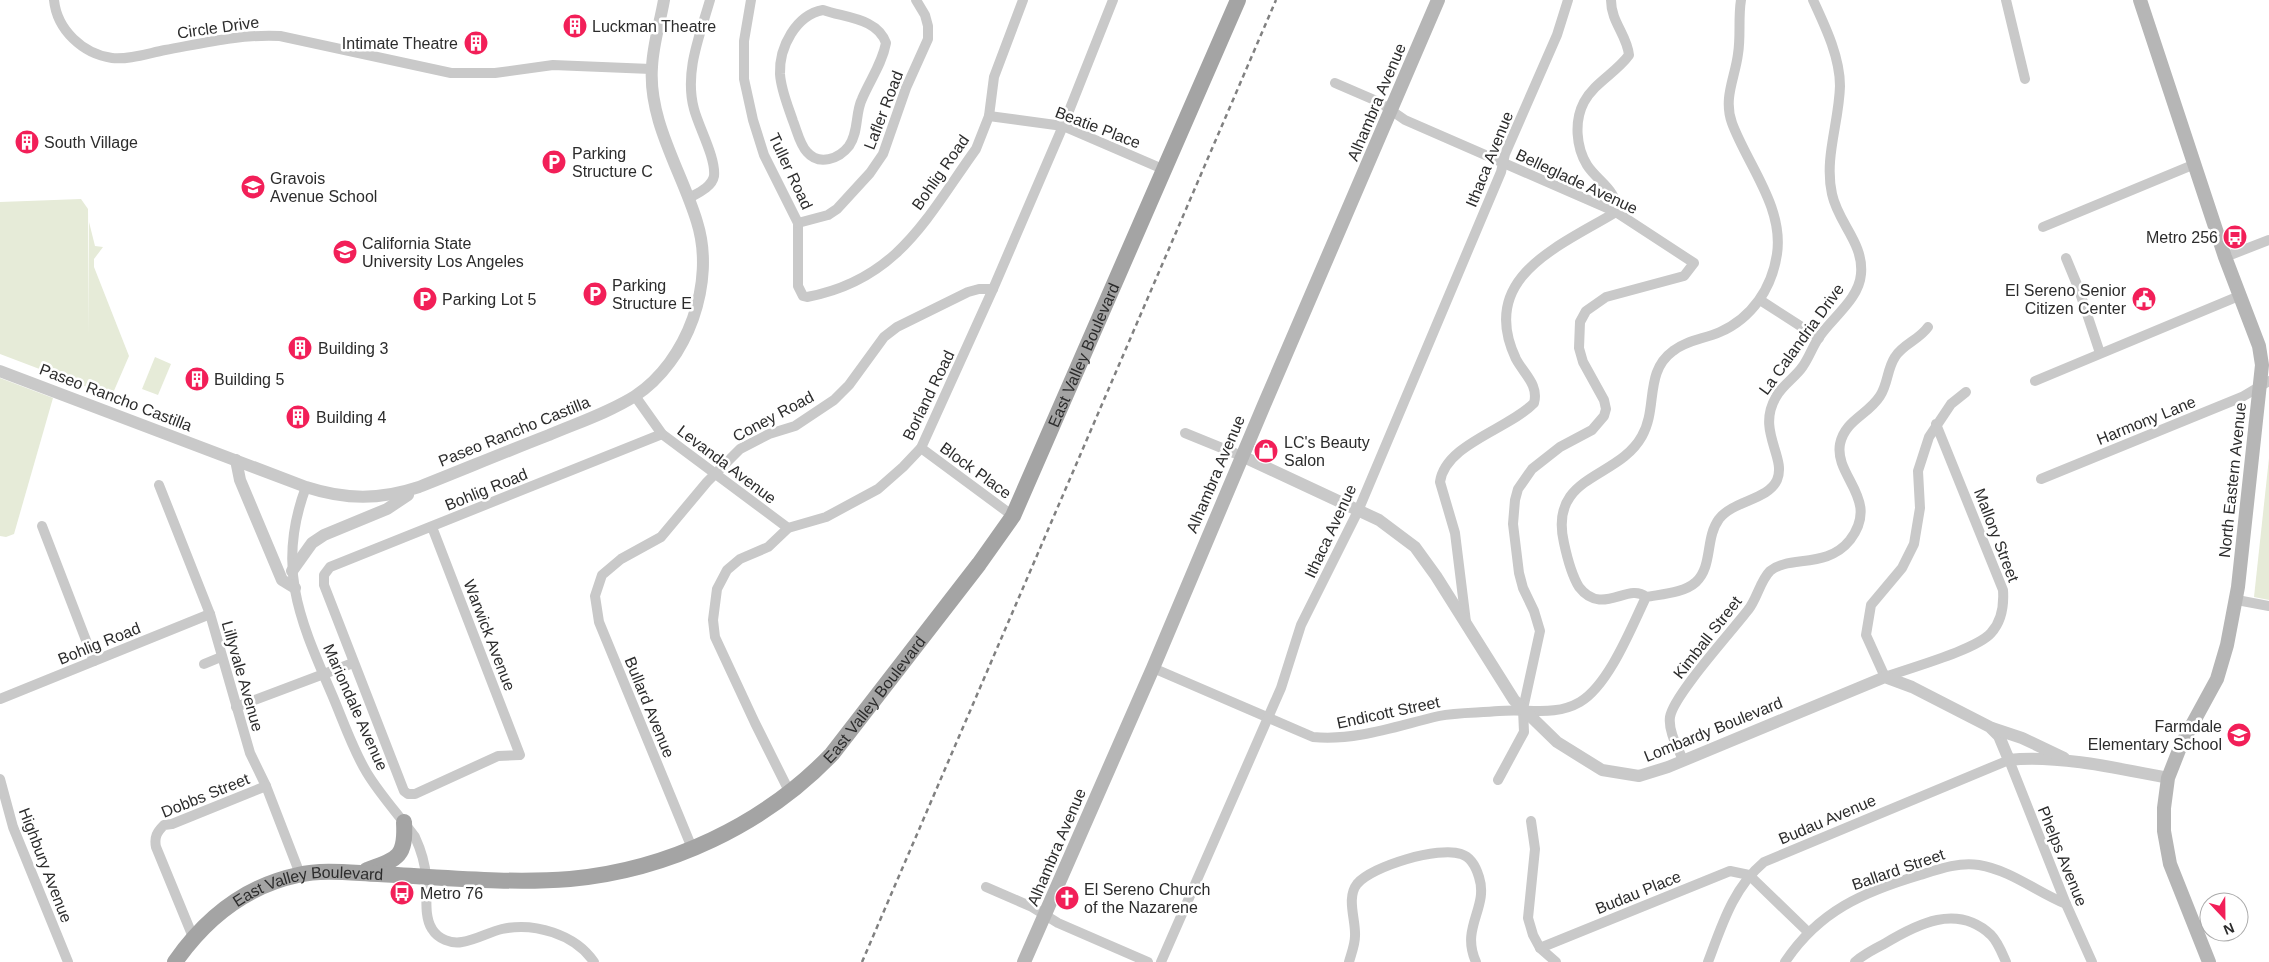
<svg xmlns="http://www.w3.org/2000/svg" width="2269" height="962" viewBox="0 0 2269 962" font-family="Helvetica,sans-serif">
<rect width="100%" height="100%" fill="#fff"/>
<!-- green -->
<g fill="#e6ebd8">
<polygon points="81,199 88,209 89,336 89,222 95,246 103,247 94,259 94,267 129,356 113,393 108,395 0,354 0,202"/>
<polygon points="155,357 171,364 158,395 142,389"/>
<polygon points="0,378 53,398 14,534 6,537 0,536"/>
<polygon points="2269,458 2269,600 2254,597"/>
</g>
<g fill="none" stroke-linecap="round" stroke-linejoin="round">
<!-- minor -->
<g stroke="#c9c9c9" stroke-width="10">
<path d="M54 0C57 30 83 54 112 58 129 60 149 53 165 50 204 43 240 34 280 36L451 73H495L553 65 651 69"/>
<path d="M751 0 744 41V79L753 120 764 155 798 223V286L803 296 807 297C898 280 927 217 976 149L989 116 994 77 1023 0"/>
<polyline points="2006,0 2025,79"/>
<path d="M823 10C846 18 877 18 886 43 882 64 870 80 862 99 855 113 859 132 849 146 839 159 819 166 807 152 800 145 797 131 793 121 788 106 781 90 780 74 779 47 796 15 823 10Z"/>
<polyline points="1335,83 1379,102 1405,120 1616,212 1694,263 1684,276 1606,297 1586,311 1580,322 1579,348 1583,362 1604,400 1606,409 1604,416 1592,430 1560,447 1532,469 1518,489 1515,500 1513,524 1519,573 1523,588 1534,611 1540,631 1523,709 1524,732 1498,780"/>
<polyline points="989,116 1063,126 1165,170"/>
<path d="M689 198C698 193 712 187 714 176 716 158 699 128 694 109 684 72 700 35 710 0"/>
<polyline points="798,223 828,215 837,209 870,173 883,154 906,88 928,39 928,26 925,15 916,0"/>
<polyline points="2043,227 2195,164"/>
<polyline points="2225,257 2269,240"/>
<polyline points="2066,258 2078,287 2100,353"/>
<polyline points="1760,300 1819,338"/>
<polyline points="2035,381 2239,296"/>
<polyline points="635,396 662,434 788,528"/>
<path d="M1936 424 2003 590C2004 605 2002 621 1991 633 1976 650 1909 668 1885 677L1866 635 1871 605 1902 568 1914 544 1920 508 1918 471 1929 437 1951 404 1966 392"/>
<polyline points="1185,433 1244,457"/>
<polyline points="921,448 1013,516"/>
<polyline points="2041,479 2242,397 2269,381"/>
<polyline points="159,485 210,614 250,753 266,786 300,874"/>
<path d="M306 487C275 569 301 622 333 697 344 723 353 750 367 773 381 796 399 815 415 837 421 850 425 862 426 877 428 893 423 915 432 929 438 939 451 944 462 942 476 940 489 932 502 929 534 922 575 934 594 962"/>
<polyline points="42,526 94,661"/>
<polyline points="432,527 520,755 498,756 415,794 408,794 404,791 324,585 324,575 330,567 662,434"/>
<path d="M1646 597C1628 582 1602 617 1579 587 1571 574 1567 557 1564 543 1548 474 1618 480 1642 436 1658 408 1644 372 1673 351 1687 340 1704 339 1720 332 1752 318 1772 288 1777 254 1784 207 1747 164 1732 123 1723 98 1735 78 1738 54 1741 36 1738 18 1741 0"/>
<polyline points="2237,600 2269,606"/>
<path d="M1466 622 1455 533 1440 482C1445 444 1509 429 1534 403 1539 385 1524 374 1516 359 1477 277 1560 246 1616 212 1619 191 1597 181 1587 165 1576 147 1574 121 1584 102 1595 82 1616 73 1629 55 1627 35 1611 22 1611 0"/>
<polyline points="204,664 221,657"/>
<path d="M1153 668 1313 737C1357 741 1396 726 1439 716 1458 712 1479 713 1499 711 1528 708 1554 717 1580 702 1609 685 1632 626 1646 597 1662 594 1684 593 1696 582 1713 566 1705 538 1719 519 1734 500 1768 500 1777 480 1787 457 1756 431 1776 397 1782 385 1796 377 1803 366 1810 356 1813 345 1820 336 1833 317 1859 299 1861 274 1864 243 1838 223 1832 194 1824 158 1839 123 1840 86 1840 57 1825 26 1813 0"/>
<polyline points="0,699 210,614"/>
<polyline points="236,707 353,663"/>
<path d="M1683 760C1678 748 1668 731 1670 717 1673 696 1732 631 1748 610 1757 599 1760 581 1770 571 1789 555 1827 569 1850 540 1881 499 1834 477 1840 444 1845 420 1868 415 1880 396 1888 384 1887 369 1895 357 1903 344 1919 340 1928 327"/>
<polyline points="0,779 13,827 68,962"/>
<polyline points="790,793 755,723 715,637 713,620 717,589 727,570 740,559 768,547 788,528 826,517 878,489 903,467 921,448 993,289 1063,126 1113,0"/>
<polyline points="1531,821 1535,849 1528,918 1533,935 1540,948 1556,962"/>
<polyline points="692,848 599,622 595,596 602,575 621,559 661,537 707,482 740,449 769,434 795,426 834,400 849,385 884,337 897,327 968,292 979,289 993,289"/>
<polyline points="986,887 1032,907 1058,923 1148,962"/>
<path d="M193 937 156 847C154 837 157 832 164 825L172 824 266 786"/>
<polyline points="1540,948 1730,871 1749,875 1808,932"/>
<polyline points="1161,962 1281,688 1301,625 1358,511 1501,172 1505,154 1557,35 1568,0"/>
<path d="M1349 962C1351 954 1355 945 1355 936 1356 920 1346 898 1357 884 1372 866 1439 846 1461 854 1471 857 1476 867 1479 877 1489 908 1460 927 1476 962"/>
<path d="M1708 962C1722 925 1733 888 1764 862L2009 760 2066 904 2092 962"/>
<path d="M1785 962C1819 911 1863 892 1920 875 1939 869 1958 862 1979 865 2010 870 2037 892 2066 904"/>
<path d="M1855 962C1863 955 1874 949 1884 944 1917 924 1957 903 1991 935 1998 942 2002 953 2006 962"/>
</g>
<!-- tertiary -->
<g stroke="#c9c9c9" stroke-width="12">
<path d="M0 371 306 487C346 500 380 500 419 487 462 470 505 452 549 435 577 423 608 413 635 396 688 361 716 282 697 222 682 172 648 121 652 67 653 44 660 23 664 0"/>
<path d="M1244 457 1379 520 1415 547 1436 576 1514 700 1557 742 1602 770 1639 776 1668 767 1885 677 1912 687 1990 727 1999 736 2009 760C2054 754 2122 769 2168 778"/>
<polyline points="236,460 240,480 282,580 295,588"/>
<polyline points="292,571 312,543 324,535 387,509 408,495"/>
<polyline points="1992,728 2022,738 2064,758"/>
</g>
<!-- secondary -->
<g stroke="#b6b6b6" stroke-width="14">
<polyline points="2140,0 2225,257 2259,346 2262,365 2238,587 2227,645 2217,679 2181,745 2168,778 2164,808 2164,831 2170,864 2209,962"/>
<polyline points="1024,962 1153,668 1264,405 1438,0"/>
</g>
<!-- primary -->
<g stroke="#a4a4a4" stroke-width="16">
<path d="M367 870C398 859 406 857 404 822"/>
<path id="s1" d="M175 962C205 919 246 886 298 875 323 869 352 873 378 874 441 877 507 884 570 879 668 870 764 825 832 754L979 564 1013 516 1238 0"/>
</g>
<!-- rail -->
<polyline stroke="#818181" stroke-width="2.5" stroke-dasharray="5 4" stroke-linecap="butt" points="862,962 1276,0"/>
</g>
<!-- icons -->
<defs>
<symbol id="building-disc" viewBox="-11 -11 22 22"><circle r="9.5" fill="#f21f58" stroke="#fff"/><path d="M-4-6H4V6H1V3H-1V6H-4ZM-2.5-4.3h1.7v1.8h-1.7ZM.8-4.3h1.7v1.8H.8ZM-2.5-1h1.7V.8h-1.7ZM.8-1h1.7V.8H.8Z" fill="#fff"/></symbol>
<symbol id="parking-disc" viewBox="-11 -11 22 22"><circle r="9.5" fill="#f21f58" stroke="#fff"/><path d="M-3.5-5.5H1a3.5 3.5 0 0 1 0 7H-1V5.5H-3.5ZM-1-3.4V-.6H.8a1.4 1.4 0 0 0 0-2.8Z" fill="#fff"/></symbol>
<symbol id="school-disc" viewBox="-11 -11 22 22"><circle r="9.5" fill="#f21f58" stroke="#fff"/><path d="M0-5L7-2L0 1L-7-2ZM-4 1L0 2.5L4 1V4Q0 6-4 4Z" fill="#fff"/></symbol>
<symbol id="bus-disc" viewBox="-11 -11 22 22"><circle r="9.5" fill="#f21f58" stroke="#fff"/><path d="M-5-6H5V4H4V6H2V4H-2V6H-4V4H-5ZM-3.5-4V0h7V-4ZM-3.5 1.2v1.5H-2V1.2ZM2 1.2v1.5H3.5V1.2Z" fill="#fff"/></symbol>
<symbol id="university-disc" viewBox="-11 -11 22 22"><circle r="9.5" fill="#f21f58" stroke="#fff"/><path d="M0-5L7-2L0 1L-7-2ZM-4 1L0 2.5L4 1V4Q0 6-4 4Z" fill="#fff"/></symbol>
<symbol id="civic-disc" viewBox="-11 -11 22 22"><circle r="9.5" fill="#f21f58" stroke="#fff"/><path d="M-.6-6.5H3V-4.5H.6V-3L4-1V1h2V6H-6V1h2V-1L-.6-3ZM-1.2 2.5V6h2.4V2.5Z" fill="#fff"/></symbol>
<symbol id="shop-disc" viewBox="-11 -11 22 22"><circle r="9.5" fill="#f21f58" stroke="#fff"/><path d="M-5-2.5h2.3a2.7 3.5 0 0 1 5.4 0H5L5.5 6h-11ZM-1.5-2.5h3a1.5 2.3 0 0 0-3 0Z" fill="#fff"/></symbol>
<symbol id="church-disc" viewBox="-11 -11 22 22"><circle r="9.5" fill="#f21f58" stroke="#fff"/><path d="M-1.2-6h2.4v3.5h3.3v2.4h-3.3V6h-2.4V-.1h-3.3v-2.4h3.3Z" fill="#fff"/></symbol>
</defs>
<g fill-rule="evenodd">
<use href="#building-disc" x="561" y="12" width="28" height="28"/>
<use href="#building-disc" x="462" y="29" width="28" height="28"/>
<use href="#building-disc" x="13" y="128" width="28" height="28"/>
<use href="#parking-disc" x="540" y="148" width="28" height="28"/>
<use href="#school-disc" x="239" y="173" width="28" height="28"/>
<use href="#bus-disc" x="2221" y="223" width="28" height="28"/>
<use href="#university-disc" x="331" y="238" width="28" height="28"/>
<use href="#parking-disc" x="581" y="280" width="28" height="28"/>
<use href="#parking-disc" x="411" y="285" width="28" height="28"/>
<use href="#civic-disc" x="2130" y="285" width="28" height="28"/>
<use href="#building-disc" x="286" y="334" width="28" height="28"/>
<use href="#building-disc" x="183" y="365" width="28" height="28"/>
<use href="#building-disc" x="284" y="403" width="28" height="28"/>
<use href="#shop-disc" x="1252" y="437" width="28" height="28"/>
<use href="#school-disc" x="2225" y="721" width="28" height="28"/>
<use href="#bus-disc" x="388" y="879" width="28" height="28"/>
<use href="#church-disc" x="1053" y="884" width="28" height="28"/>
</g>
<g text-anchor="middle" stroke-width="5" stroke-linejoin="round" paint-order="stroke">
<!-- poi labels -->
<g font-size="16" fill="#2c2c2c" stroke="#fff" text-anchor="start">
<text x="592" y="32">Luckman Theatre</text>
<text x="458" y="49" text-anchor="end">Intimate Theatre</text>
<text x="44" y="148">South Village</text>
<text x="572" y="159">Parking<tspan x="572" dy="18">Structure C</tspan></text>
<text x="270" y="184">Gravois<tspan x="270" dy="18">Avenue School</tspan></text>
<text x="2218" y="243" text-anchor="end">Metro 256</text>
<text x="362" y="249">California State<tspan x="362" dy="18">University Los Angeles</tspan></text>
<text x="612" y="291">Parking<tspan x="612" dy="18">Structure E</tspan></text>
<text x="2126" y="296" text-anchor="end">El Sereno Senior<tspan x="2126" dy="18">Citizen Center</tspan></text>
<text x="442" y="305">Parking Lot 5</text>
<text x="318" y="354">Building 3</text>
<text x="214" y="385">Building 5</text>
<text x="316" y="423">Building 4</text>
<text x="1284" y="448">LC's Beauty<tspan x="1284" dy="18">Salon</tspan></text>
<text x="2222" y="732" text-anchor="end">Farmdale<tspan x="2222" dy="18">Elementary School</tspan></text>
<text x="1084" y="895">El Sereno Church<tspan x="1084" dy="18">of the Nazarene</tspan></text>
<text x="420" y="899">Metro 76</text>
</g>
<!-- street labels -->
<g font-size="16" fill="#2c2c2c" stroke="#fff">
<text transform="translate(218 27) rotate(-8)" y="6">Circle Drive</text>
<text transform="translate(1376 102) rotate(-67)" y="6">Alhambra Avenue</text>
<text transform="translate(883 110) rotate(-69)" y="6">Lafler Road</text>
<text transform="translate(1098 127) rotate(21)" y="6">Beatie Place</text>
<text transform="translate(1489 159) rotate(-68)" y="6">Ithaca Avenue</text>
<text transform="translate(791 171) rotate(65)" y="6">Tuller Road</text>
<text transform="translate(940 172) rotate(-55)" y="6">Bohlig Road</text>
<text transform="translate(1577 181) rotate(25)" y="6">Belleglade Avenue</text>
<text transform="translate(1801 339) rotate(-54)" y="6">La Calandria Drive</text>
<text dy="6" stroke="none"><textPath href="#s1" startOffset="1198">East Valley Boulevard</textPath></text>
<text transform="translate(928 395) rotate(-64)" y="6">Borland Road</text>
<text transform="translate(116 397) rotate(21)" y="6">Paseo Rancho Castilla</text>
<text transform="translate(773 416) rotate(-28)" y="6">Coney Road</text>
<text transform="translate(2146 420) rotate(-22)" y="6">Harmony Lane</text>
<text transform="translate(514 431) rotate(-22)" y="6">Paseo Rancho Castilla</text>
<text transform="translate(727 464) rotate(37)" y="6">Levanda Avenue</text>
<text transform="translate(976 470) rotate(36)" y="6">Block Place</text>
<text transform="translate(1215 474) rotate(-67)" y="6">Alhambra Avenue</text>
<text transform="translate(2232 480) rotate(-84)" y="6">North Eastern Avenue</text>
<text transform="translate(486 489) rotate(-22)" y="6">Bohlig Road</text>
<text transform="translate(1330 531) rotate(-65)" y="6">Ithaca Avenue</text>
<text transform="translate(1997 535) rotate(69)" y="6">Mallory Street</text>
<text transform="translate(490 635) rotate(69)" y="6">Warwick Avenue</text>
<text transform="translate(1707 637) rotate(-52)" y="6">Kimball Street</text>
<text transform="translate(99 643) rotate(-22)" y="6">Bohlig Road</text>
<text transform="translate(243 676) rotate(74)" y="6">Lillyvale Avenue</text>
<text dy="6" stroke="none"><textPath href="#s1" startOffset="792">East Valley Boulevard</textPath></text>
<text transform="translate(356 707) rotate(66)" y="6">Mariondale Avenue</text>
<text transform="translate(650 707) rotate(68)" y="6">Bullard Avenue</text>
<text transform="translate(1388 712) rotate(-12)" y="6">Endicott Street</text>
<text transform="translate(1713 729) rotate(-22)" y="6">Lombardy Boulevard</text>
<text transform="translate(205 795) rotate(-22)" y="6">Dobbs Street</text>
<text transform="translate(1827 819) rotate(-23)" y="6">Budau Avenue</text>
<text transform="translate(1056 847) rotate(-67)" y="6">Alhambra Avenue</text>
<text transform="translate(2063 856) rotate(68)" y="6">Phelps Avenue</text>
<text transform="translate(46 865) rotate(69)" y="6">Highbury Avenue</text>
<text transform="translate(1898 869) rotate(-19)" y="6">Ballard Street</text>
<text dy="6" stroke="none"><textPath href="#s1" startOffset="162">East Valley Boulevard</textPath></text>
<text transform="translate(1638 892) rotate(-22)" y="6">Budau Place</text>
</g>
</g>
<!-- north arrow -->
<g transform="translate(2224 917) rotate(158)"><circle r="24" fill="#ffffff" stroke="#ababab"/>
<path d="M0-4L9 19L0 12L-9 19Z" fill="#f21f58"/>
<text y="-8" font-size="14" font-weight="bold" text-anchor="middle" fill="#2c2c2c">N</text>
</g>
</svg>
